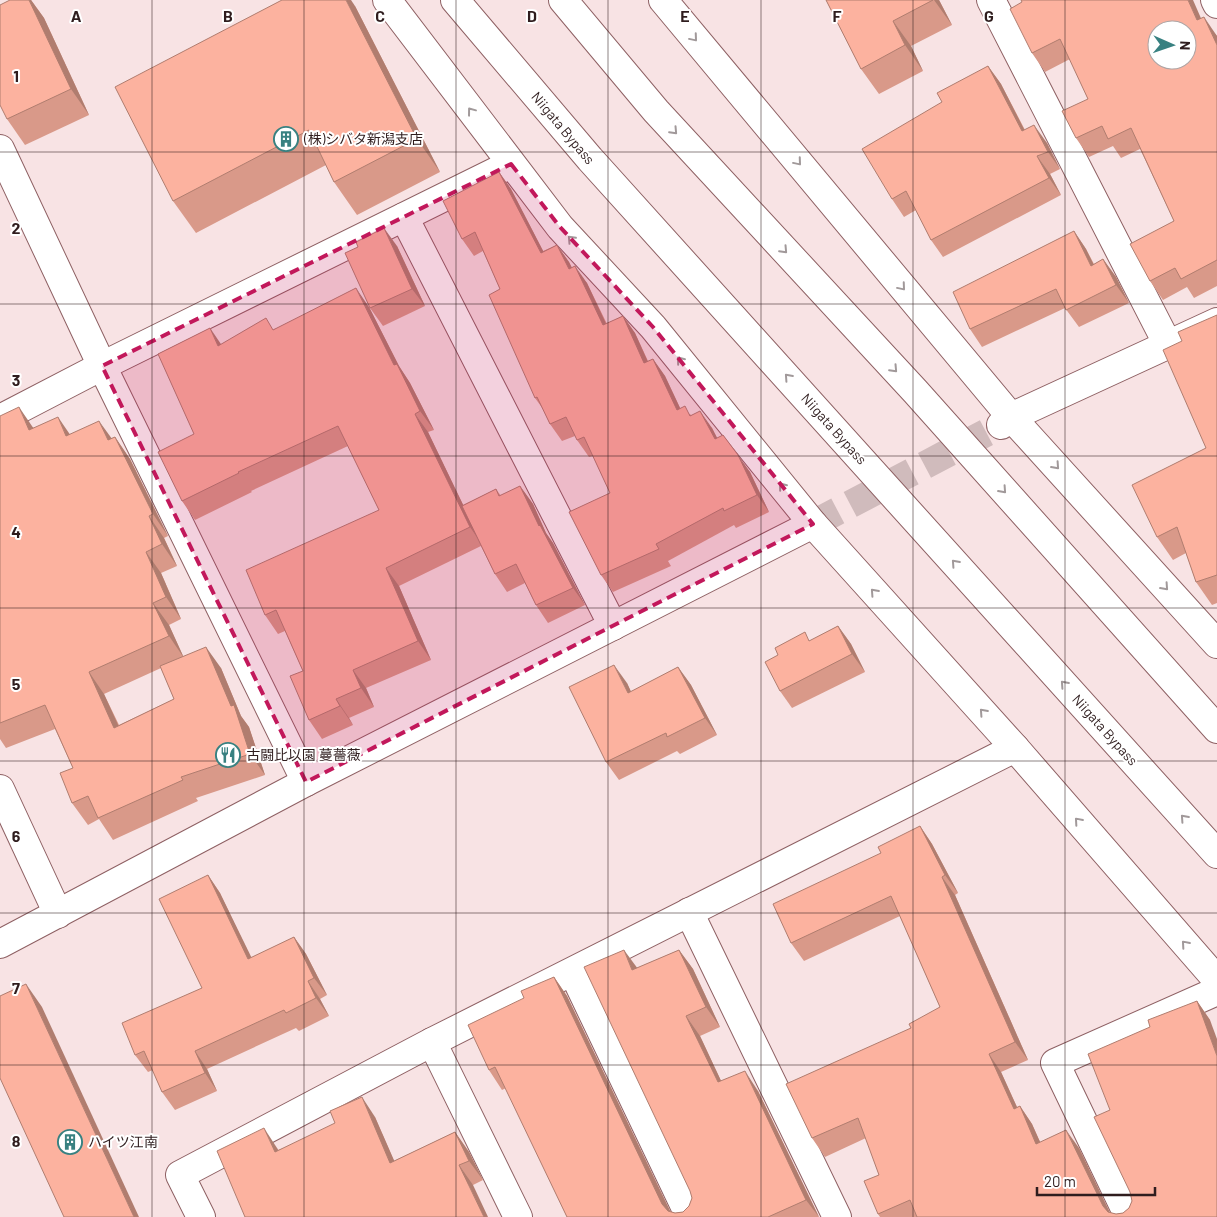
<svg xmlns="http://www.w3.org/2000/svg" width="1217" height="1217" viewBox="0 0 1217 1217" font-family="Barlow,'Noto Sans JP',sans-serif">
<rect width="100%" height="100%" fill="#f8e3e4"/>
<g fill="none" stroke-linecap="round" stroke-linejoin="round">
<!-- minor-tunnel -->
<polyline stroke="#d0bbbc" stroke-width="28" stroke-dasharray="28 14" stroke-linecap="butt" points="813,524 1001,425"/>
<defs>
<g id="minor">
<polyline points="387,0 560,227 653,327 813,524 1015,748 1217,980"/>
<polyline points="663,0 1011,417 1217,644"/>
<polyline points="991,0 1168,345"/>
<polyline points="1215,0 1217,4"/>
<polyline points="0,149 102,366 306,782"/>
<polyline points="404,217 613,626"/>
<polyline points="0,419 102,366 511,164"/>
<polyline points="1001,425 1011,417 1217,322"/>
<polyline points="0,789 58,914"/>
<polyline points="689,912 837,1217"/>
<polyline points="0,944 306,782 813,524"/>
<polyline points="573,972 690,1217"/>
<polyline points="432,1042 518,1217"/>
<polyline points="201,1217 180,1175 432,1042 1015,748"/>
<polyline points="1129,1217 1055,1063 1217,991"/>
</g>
<g id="highway">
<polyline points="455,0 590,159 1217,854"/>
<polyline points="563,0 656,111 915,391 1217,729"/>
</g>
</defs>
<!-- minor casing -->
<use href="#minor" stroke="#8e6063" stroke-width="30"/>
<!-- highway casing -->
<use href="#highway" stroke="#8e6063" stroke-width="30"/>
<!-- minor -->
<use href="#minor" stroke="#fff" stroke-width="28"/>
<!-- highway -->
<use href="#highway" stroke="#fff" stroke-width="28"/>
</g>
<!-- wall -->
<g fill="#d99989" fill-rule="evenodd">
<polygon points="10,0 31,0 44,18 89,115 25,145 7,119"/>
<polygon points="826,0 939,0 952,25 911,46 923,71 879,94 861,69"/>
<polygon points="1022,2 1201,19 1217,36 1217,286 1194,298 1187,287 1163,300 1150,281 1174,221 1140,149 1121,158 1113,146 1089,157 1076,138 1088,99 1070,59 1045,72 1032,53"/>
<polygon points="355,6 440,172 357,215 334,182 326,165 196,233 173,201"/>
<polygon points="988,66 1001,84 1025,130 1047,143 1060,169 1050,174 1061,195 943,257 931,240 916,210 904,217 892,199 942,102"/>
<polygon points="499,172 511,189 543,251 557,245 569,262 572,268 587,283 607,324 623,316 635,333 648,361 653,359 665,376 680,408 712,428 717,438 750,472 769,512 736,528 734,525 668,561 671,566 613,592 601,575 610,493 593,456 589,457 577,440 575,436 562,441 550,424 543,409 535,398 500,289 483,251 474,256 462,239"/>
<polygon points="1074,231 1086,249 1094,264 1103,259 1116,277 1129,303 1079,327 1065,308 982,347 970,329"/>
<polygon points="397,246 425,306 383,326 370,308"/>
<polygon points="369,307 399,366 410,383 434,430 428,432 463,505 496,489 501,496 520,486 533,504 546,533 553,543 585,605 548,623 536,605 525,583 507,592 495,574 481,546 399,586 431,660 366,688 374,707 349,718 353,725 322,739 309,720 303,671 285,631 278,634 265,615 379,510 348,446 251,491 252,492 195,520 182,501 194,434 274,329"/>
<polygon points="1217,315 1217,603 1212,605 1196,582 1186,553 1173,560 1157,537 1206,448 1182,341"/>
<path d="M0 416 34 428 70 434 112 438 115 437 130 459 168 536 164 538 177 566 161 573 181 619 169 625 183 656 221 668 241 716 249 727 265 775 196 798 198 801 113 840 99 819 88 825 72 803 73 768 55 729 6 748 0 739ZM161 668 174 699 119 725 104 694Z"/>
<polygon points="838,626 851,644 865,672 792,708 780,691 810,641"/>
<polygon points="678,667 691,685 717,735 680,754 677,751 619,780 606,762 627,683 631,692"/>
<polygon points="920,826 932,844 958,893 955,895 1028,1060 1001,1072 1017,1107 1020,1106 1032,1124 1040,1142 1079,1148 1110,1213 1116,1214 1123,1213 1129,1208 1132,1201 1110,1110 1150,1027 1197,1001 1210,1020 1217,1217 880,1217 878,1214 879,1175 866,1138 825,1157 812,1138 911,1028 940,1007 900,916 804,961 791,943 881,853"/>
<polygon points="208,875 220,893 251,958 294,937 306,954 327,995 320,999 329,1016 299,1031 296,1028 207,1069 217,1091 175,1110 162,1092 153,1070 148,1072 135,1055 202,988"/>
<polygon points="679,950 693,969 720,1027 700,1036 721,1081 758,1091 819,1217 567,1217 506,1088 502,1090 489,1070 524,998 554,977 567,996 670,1211 675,1213 683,1212 689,1206 692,1198 637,968"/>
<polygon points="375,1117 394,1161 455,1132 469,1152 483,1180 473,1185 217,1151 277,1148 278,1150"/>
</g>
<!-- shaded-wall -->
<g fill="#b07d6f">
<polygon points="29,0 31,0 44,18 89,115 71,89"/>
<polygon points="346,0 351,0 355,6 440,172 417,139"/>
<polygon points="934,0 939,0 952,25"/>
<polygon points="1188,0 1193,0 1210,39 1197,20"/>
<polygon points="1204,17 1217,36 1217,45"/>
<polygon points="893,21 911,46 923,71 905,45"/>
<polygon points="988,66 1001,84 1034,149 1022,131"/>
<polygon points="1034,125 1047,143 1060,169 1048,152"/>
<polygon points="1037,156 1050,174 1061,195 1049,178"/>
<polygon points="499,172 511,189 553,270 541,253"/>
<polygon points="384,228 397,246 425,306 412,289"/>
<polygon points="1074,231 1086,249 1103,284 1091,266"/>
<polygon points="557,245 569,262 581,286 569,269"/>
<polygon points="1103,259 1116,277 1129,303 1116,285"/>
<polygon points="575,266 587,283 615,343 603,325"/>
<polygon points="356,288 369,307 399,366 410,383 434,430 420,411 394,365"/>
<polygon points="623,316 635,333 656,380 644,363"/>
<polygon points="210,328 223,347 218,346"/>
<polygon points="653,359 665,376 689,427 677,410"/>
<polygon points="19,407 34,429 29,430"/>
<polygon points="700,411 712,428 727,457 715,439"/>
<polygon points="415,414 428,432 483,546 470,527"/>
<polygon points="58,417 73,439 66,436"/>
<polygon points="99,421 115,443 108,440"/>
<polygon points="115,437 130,459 168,536 153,514"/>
<polygon points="738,455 750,472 769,512 757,495"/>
<polygon points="520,486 533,504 546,533 553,543 585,605 573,588 539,526"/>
<polygon points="149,516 164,538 177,566 162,544"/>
<polygon points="146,552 161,573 181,619 166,597"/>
<polygon points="386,568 399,586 431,660 418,641"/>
<polygon points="153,603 169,625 184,658 169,636"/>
<polygon points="838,626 851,644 865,672 852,654"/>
<polygon points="206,647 221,668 241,716 249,727 265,775 250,754"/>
<polygon points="614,665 627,683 640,711 628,693"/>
<polygon points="678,667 691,685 717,735 705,718"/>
<polygon points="353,670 366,688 374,707 361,688"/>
<polygon points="89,672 104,694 129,749 114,728"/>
<polygon points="336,699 349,718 353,725 340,706"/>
<polygon points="920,826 932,844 958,893 945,875"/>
<polygon points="208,875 220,893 261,977 248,959"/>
<polygon points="942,877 955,895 1028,1060 1015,1042"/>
<polygon points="294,937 306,954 327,995 314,978"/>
<polygon points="624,950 638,969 632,970"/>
<polygon points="679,950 693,969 720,1027 706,1007"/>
<polygon points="554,977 567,996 673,1217 662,1204"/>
<polygon points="308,981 320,999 329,1016 316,998"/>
<polygon points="26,984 42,1007 139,1217 134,1217"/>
<polygon points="1197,1001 1210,1020 1217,1039 1217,1056"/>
<polygon points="686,1016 700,1036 731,1102 718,1082"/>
<polygon points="195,1051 207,1069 217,1091 205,1073"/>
<polygon points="989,1054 1001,1072 1026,1127 1014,1109"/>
<polygon points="745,1071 758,1091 819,1217 806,1200"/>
<polygon points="362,1097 375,1117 404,1183 390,1163"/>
<polygon points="1020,1106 1032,1124 1049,1162 1036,1144"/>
<polygon points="264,1128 277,1148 289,1171 275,1152"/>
<polygon points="1066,1130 1079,1148 1112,1217 1103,1206"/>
<polygon points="455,1132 469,1152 483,1180 469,1161"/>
<polygon points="459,1165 473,1185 488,1217 484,1217"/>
</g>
<!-- building -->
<g fill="#fcb29f" stroke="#b07d6f" fill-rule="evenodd">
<polygon points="10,0 29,0 71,89 7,119 0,105 0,5"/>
<polygon points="282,0 346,0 417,139 334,182 309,130 173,201 115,87"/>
<polygon points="826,0 933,0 893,21 905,45 861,69"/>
<path d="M1021 0H1188L1197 20 1204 17 1217 45V260L1181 279 1175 268 1150 281 1130 244 1174 221 1131 128 1108 139 1102 126 1076 138 1062 111 1088 99 1060 39 1032 53 1010 9 1022 2ZM1157 30H1187V60H1157Z"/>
<polygon points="988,66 1022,131 1034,125 1048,152 1037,156 1049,178 931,240 906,191 892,199 862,149 942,102 937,93"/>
<polygon points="499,172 541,253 557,245 569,269 575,266 603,325 623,316 644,363 653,359 677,410 685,406 690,416 700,411 715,439 723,435 738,455 757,495 724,511 723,508 656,544 659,549 601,575 569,512 610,493 584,437 577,440 566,417 550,424 537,397 535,398 489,295 500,289 475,232 462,239 443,201"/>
<polygon points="384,228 412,289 370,308 345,253 358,247 356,242"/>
<polygon points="1074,231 1091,266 1103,259 1116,285 1066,310 1056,289 970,329 953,292"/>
<polygon points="356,288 394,365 397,364 420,411 415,414 470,527 386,568 418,641 353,670 361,688 336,699 340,706 309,720 290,676 303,671 276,610 265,615 246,570 379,510 338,426 238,472 239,473 182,501 158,452 194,434 158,354 210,328 218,346 266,318 273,330"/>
<polygon points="1217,315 1217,575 1196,582 1177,527 1157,537 1132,485 1206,448 1163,350 1182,341 1178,332"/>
<polygon points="19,407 29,430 58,417 66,436 99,421 108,440 115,437 153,514 149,516 162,544 146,552 166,597 153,603 169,636 89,672 114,728 174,699 160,666 206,647 231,706 234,705 250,754 181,777 183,780 98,818 88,796 72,803 60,773 73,768 45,705 0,723 0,416"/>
<polygon points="520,486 539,526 540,525 573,588 536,605 516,564 495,574 462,506 496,489 499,496"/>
<polygon points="838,626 852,654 780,691 765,662 778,655 775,648 805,632 809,641"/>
<polygon points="614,665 628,693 678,667 705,718 667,737 666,733 606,762 569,687"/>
<polygon points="920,826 945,875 942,877 1015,1042 989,1054 1014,1109 1020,1106 1036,1144 1066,1130 1103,1206 1108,1212 1116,1214 1123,1213 1129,1208 1132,1201 1130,1192 1094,1117 1110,1110 1088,1054 1150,1027 1148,1020 1197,1001 1217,1056 1217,1217 917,1217 910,1200 878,1214 864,1181 879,1175 858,1118 812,1138 786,1084 911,1028 909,1024 940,1007 891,896 791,943 773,904 881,853 878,847"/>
<polygon points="208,875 248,959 294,937 314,978 308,981 316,998 286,1013 284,1010 195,1051 205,1073 162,1092 144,1051 135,1055 122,1023 202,988 159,899"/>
<polygon points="624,950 632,970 679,950 706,1007 686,1016 718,1082 745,1071 806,1200 768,1217 567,1217 495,1067 489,1070 468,1025 524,998 521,991 554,977 662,1204 668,1211 675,1213 683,1212 689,1206 692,1198 690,1191 584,967"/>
<polygon points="26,984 134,1217 64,1217 0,1078 0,996"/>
<polygon points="362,1097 390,1163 455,1132 469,1161 459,1165 484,1217 245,1217 217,1151 264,1128 275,1152 335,1123 330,1111"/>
</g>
<!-- one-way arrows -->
<defs><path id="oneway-chevron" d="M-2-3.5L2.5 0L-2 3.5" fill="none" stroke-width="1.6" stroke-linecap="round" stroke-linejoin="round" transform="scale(1.25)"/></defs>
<g stroke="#a1999a">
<use href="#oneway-chevron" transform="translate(694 38) rotate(50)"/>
<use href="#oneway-chevron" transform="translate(471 111) rotate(-127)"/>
<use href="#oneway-chevron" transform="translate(674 131) rotate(47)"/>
<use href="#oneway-chevron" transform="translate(798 162) rotate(50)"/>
<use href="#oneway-chevron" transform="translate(571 239) rotate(-133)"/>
<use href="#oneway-chevron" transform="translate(784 250) rotate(47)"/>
<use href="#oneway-chevron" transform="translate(902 287) rotate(50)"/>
<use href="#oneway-chevron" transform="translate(680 360) rotate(-129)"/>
<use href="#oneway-chevron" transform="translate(894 369) rotate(47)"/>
<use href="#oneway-chevron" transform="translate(788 377) rotate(-132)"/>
<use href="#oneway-chevron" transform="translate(1056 466) rotate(48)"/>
<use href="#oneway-chevron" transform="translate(782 486) rotate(-129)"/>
<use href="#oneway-chevron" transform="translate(1003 490) rotate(48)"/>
<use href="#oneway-chevron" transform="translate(955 563) rotate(-132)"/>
<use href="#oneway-chevron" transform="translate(1165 587) rotate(48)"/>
<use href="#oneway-chevron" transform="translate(874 592) rotate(-132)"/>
<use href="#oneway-chevron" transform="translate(1064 684) rotate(-132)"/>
<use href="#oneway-chevron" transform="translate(983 712) rotate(-132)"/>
<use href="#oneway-chevron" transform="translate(1184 818) rotate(-132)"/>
<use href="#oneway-chevron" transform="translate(1078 821) rotate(-131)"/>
<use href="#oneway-chevron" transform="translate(1185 944) rotate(-131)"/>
</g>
<!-- marked area -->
<path fill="#c2185b" fill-opacity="0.2" stroke="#c2185b" stroke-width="4" stroke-dasharray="10 6" stroke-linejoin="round" d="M511 164 560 227 653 327 813 524 306 782 102 366Z"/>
<!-- grid -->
<path fill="none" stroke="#2f1d1e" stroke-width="1" stroke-opacity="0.55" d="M152 0V1217M304 0V1217M456 0V1217M608 0V1217M761 0V1217M913 0V1217M1065 0V1217M0 152H1217M0 304H1217M0 456H1217M0 608H1217M0 761H1217M0 913H1217M0 1065H1217"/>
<!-- icons -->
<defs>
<symbol id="building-ring" viewBox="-11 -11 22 22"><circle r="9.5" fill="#fff" stroke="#388181" stroke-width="1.5"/><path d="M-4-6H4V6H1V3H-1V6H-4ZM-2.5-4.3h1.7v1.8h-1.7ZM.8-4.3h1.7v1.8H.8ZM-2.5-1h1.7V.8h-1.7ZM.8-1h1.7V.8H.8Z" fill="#388181"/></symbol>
<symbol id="restaurant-ring" viewBox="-11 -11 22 22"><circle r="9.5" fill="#fff" stroke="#388181" stroke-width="1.5"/><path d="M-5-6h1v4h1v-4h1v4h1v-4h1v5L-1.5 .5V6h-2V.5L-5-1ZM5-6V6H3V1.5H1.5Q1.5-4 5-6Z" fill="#388181"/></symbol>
</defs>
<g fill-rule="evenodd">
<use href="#building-ring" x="272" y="125" width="28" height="28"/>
<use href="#restaurant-ring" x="214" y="741" width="28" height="28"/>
<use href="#building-ring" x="56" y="1128" width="28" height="28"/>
</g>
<g text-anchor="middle" stroke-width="4" stroke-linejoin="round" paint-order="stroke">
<!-- street labels -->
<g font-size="14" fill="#2f1d1e" stroke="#fff">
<text transform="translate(563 128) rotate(50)" y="5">Niigata Bypass</text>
<text transform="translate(834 429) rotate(48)" y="5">Niigata Bypass</text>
<text transform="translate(1105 730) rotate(48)" y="5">Niigata Bypass</text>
</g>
<!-- poi labels -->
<g font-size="14" fill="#2f1d1e" stroke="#fff" text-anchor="start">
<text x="304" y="144">(株)シバタ新潟支店</text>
<text x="246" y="760">古闘比以園 蔓薔薇</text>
<text x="88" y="1147">ハイツ江南</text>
</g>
</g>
<g font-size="16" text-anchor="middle" font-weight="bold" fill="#2f1d1e" stroke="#fff" stroke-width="4" stroke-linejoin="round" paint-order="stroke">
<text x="76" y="22">A</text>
<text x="228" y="22">B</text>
<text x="380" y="22">C</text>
<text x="532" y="22">D</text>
<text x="685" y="22">E</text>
<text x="837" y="22">F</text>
<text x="989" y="22">G</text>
<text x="16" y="82">1</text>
<text x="16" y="234">2</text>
<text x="16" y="386">3</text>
<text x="16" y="538">4</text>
<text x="16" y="690">5</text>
<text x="16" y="842">6</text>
<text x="16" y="994">7</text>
<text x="16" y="1147">8</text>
</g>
<!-- north arrow -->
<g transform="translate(1172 45) rotate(92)"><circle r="24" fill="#ffffff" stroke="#aca5a5"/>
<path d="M0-4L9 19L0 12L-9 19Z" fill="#388181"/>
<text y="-8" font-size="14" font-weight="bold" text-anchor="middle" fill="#2f1d1e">N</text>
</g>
<!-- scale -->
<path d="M1037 1187v8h118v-8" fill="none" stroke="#2f1d1e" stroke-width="2.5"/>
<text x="1044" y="1187" font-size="15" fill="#2f1d1e" stroke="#ffffff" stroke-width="4" paint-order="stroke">20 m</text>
</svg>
